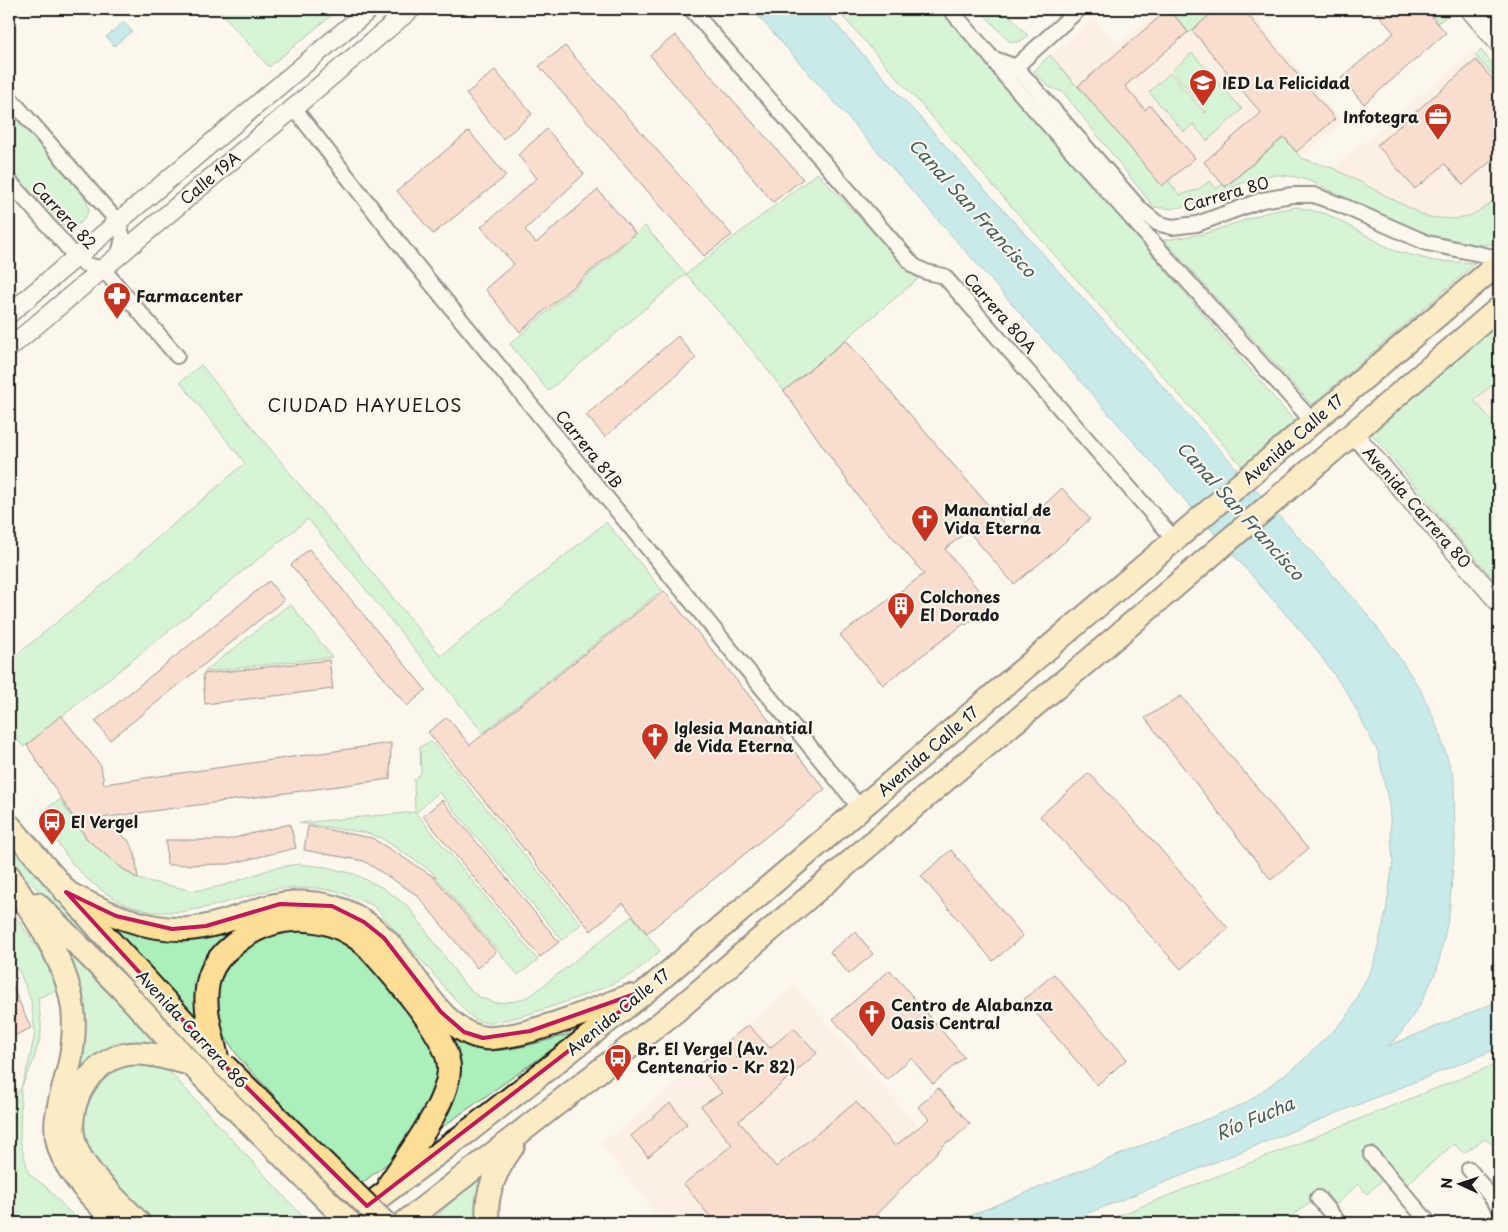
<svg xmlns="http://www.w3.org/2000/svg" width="1508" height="1232" viewBox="0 0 1508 1232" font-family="'Playpen Sans',sans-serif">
<rect width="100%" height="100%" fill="#fbf7ec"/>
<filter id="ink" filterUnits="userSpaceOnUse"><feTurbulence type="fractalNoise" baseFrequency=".02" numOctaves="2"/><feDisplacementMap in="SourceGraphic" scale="10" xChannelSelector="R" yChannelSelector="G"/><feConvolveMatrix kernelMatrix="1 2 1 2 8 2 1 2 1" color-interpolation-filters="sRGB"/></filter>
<g filter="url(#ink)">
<!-- built -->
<g fill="#fae6d8">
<polygon points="1160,9 1249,9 1343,122 1281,175 1263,176 1246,180 1198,202 1174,209 1160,209 1153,206 1050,55 1094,18 1118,45"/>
<polygon points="1473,52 1499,82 1499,194 1488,205 1472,215 1454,219 1427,217 1333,168"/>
<polygon points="1499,378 1499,429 1474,400"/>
<polygon points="795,986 939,1151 868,1223 663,1223 601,1144"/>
</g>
<!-- green -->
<g fill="#abefba" stroke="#64866b">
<polygon points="218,9 339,9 269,67"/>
<polygon points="836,9 942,9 1295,422 1244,468"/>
<path d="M979 9H1004L1028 36C1021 41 1017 44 1009 41Z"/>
<polygon points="1169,9 1217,9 1189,33"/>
<polygon points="1428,9 1447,9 1451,13 1439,22"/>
<polygon points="1481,50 1499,72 1499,82 1475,55"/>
<polygon points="1192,53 1242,109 1207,141 1193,124 1184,132 1149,92 1170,73 1205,113 1207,111 1172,71"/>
<path d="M1050 55 1074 83 1168 180 1179 195 1197 190 1210 181 1216 189 1223 184 1226 187 1284 137 1301 158 1333 168 1427 217 1454 219 1472 215 1488 205 1499 194V243C1478 246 1452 245 1431 237 1422 234 1413 228 1404 224 1382 214 1360 204 1338 194 1320 185 1301 176 1280 175 1239 173 1189 220 1153 206L1063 92 1049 87 1034 71Z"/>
<polygon points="9,111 86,197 89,211 81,223 68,228 56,222 9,166"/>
<polygon points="817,173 918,279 784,391 755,354 686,274 548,391 510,344 645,226 686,274"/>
<polygon points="1297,207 1327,214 1395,251 1435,261 1476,263 1312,405 1164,240 1204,234 1268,212"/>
<polygon points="1499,323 1499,379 1474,400 1499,429 1499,586 1370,432"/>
<polygon points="201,365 441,656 606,522 662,590 483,733 308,519 24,747 9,732 9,661 105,583 245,463 180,382"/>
<polygon points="290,604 332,657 204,672"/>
<polygon points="431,741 581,924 562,940 439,792 416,813 538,960 518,975 431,871 381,838 367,833 299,823 415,812 414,780 421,773 420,747"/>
<path d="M60 800 87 839 119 866 138 879 195 891 222 886 274 868 299 864 326 867 354 874 383 888 409 907 465 985 479 997 496 1003 517 1001 530 996 632 916 660 951C651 958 643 966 634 973 612 987 504 1027 482 1022 473 1020 466 1012 461 1006L374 906 337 891 315 888H278L209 907 180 912H152L126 905 104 892 87 879 71 862 53 836 42 813 52 804Z"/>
<polygon points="9,839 101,952 9,861"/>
<path d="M9 908C28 934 47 959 59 989L38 998 41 1023V1035L33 1062 21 1088 20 1141 29 1174 45 1186 80 1223H9V1104L21 1088 29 1062 35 1032 31 1001 21 975 9 955Z"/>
<path d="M101 919 244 926C227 938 203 950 199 973 197 987 198 1004 197 1019Z"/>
<polygon points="294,925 319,930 362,952 438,1048 441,1077 430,1105 398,1155 361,1184 294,1117 240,1059 221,1031 215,991 227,964 259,935"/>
<polygon points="65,949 162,1049 76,1080"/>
<path d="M440 1024C452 1033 465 1044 480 1049 503 1056 551 1038 575 1033L431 1135 443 1119Z"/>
<polygon points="132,1061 150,1062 168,1070 306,1220 302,1223 153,1223 99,1171 87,1155 82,1131 82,1111 90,1093 113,1069"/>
<polygon points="1499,1063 1499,1146 1497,1148 1485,1139 1464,1153 1454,1144 1407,1184 1393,1170 1367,1194 1358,1184 1336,1205 1325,1192 1283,1223 1100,1223"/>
<path d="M488 1174 477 1223H431C447 1203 467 1189 488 1174Z"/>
</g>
<!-- water -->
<g fill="#89d9e5" stroke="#5d8d95">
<polygon points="752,9 822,9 1359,604 1393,648 1420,689 1435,721 1454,778 1455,840 1449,915 1437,970 1420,1005 1399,1036 1388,1046 1499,1001 1499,1048 1064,1223 952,1223 1246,1103 1299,1064 1346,1018 1373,966 1386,912 1393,861 1389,805 1378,752 1348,694 1312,644"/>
<polygon points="124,22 132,31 114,46 106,37"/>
</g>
<!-- building -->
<g fill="#f6bfaa" stroke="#1c1c1c">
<polygon points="1169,9 1188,32 1125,86 1145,110 1150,105 1195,158 1162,186 1078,86"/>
<polygon points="1217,9 1243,9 1335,119 1296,152 1284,137 1225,187 1204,162 1261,113 1192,30"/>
<polygon points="1374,9 1425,9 1446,33 1364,104 1341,78 1394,33"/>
<polygon points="675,35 803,179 773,202 650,55"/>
<polygon points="565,46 732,235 704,256 539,66"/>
<polygon points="1476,60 1499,87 1499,154 1463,185 1445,164 1415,189 1377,145"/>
<polygon points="495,70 532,114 503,139 466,94"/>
<polygon points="547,129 584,174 525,230 536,243 598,190 635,233 520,332 485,289 514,264 481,227 537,178 518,155"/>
<polygon points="469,131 506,176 433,234 397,191"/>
<polygon points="678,336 696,358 605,437 586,415"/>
<polygon points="846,340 1013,534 1062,488 1090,519 1049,556 1014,584 968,531 945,549 990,604 966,625 965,623 883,685 840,635 924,574 858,496 784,391"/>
<polygon points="309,549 426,690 407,706 291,565"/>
<polygon points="269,581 284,600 110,740 95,721"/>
<polygon points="664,591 825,789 647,933 623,903 591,931 428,732 447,717 470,745"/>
<polygon points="329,660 333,689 205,704 203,674"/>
<polygon points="1181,696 1308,849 1271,880 1145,718"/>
<polygon points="61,715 101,766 104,784 391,743 390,779 101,818 128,840 135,853 138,879 119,866 87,839 27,745"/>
<polygon points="1089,773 1156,844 1228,928 1181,969 1040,816"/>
<polygon points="442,800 559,942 540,957 423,816"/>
<polygon points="290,824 296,848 229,864 167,865 166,840 226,840"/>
<polygon points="308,826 372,838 434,877 496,952 477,968 417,895 364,861 304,850"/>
<polygon points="951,850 1023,936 993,961 921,876"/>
<polygon points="855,931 873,954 849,974 830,952"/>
<polygon points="890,970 964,1057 933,1084 911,1058 887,1080 833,1019"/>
<polygon points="1054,974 1127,1059 1097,1085 1024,999"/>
<polygon points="9,979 31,1028 9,1038"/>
<polygon points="748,1025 770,1048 794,1028 817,1053 739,1121 776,1167 856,1102 895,1146 929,1119 918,1107 938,1088 970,1124 950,1142 948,1141 868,1223 715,1223 684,1184 732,1145 701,1106 722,1093 698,1065"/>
<polygon points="670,1103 687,1124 648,1157 631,1136"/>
</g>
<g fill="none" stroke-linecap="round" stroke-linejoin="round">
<defs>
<g id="minor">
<polyline points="691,9 914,266 926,272 944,276 1175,540"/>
<polyline points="950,9 992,58 1005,76 1313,422"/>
<polyline points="1485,26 1499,14"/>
<polyline points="992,58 1016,67 1141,210 1157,223 1172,227 1197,224 1262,200 1292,195 1314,195 1343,206 1427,243 1499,258"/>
<polyline points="1010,72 1079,9"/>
<polyline points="9,97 118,222 123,237 119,255"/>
<polyline points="294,108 413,261 861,809"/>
<polyline points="9,181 76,257 84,264 103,269 177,356"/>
<polyline points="1371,1155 1429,1223"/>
<polyline points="1469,1169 1499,1207"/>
<polyline points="1318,1198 1339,1223"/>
</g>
<g id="tertiary">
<polyline points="1469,9 1499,44"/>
<polyline points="9,314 370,9"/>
<polyline points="9,348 411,9"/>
<polyline points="1353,433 1499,603"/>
</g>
<g id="primary">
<polyline points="9,825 100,930 215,1055"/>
<path d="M9 876C34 917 67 960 73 1009 75 1026 73 1046 70 1062 62 1100 45 1128 67 1165 80 1187 100 1205 116 1223"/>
<path d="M66 892C104 912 144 931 188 929 216 927 241 915 267 907 292 900 322 901 345 911 364 919 380 933 393 948 417 976 444 1034 485 1038 496 1039 507 1036 518 1034 556 1025 593 1010 629 996"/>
<polyline points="37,904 121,988 206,1080"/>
<path d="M217 1058C211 1030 201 1003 210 975 214 963 223 953 233 945 274 911 328 911 368 947 390 973 450 1036 449 1069 448 1104 409 1153 390 1183"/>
<path d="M139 1223C120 1202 92 1179 79 1154 60 1117 83 1065 123 1055 146 1050 169 1059 191 1064"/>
<polyline points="344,1223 466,1133 649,989 1499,263"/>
<polyline points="404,1223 676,1011 956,771 1088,661 1499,308"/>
<path d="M488 1223C484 1193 496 1170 513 1146"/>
</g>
</defs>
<!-- minor casing -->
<use href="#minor" stroke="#1c1c1c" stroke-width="18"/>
<!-- tertiary casing -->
<use href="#tertiary" stroke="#1c1c1c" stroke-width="21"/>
<!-- primary casing -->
<use href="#primary" stroke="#1c1c1c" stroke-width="26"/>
<!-- minor -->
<use href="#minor" stroke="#fbf7ec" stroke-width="14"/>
<!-- tertiary -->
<use href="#tertiary" stroke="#fbf7ec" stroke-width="18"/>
<!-- primary -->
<use href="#primary" stroke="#fcde96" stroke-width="22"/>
<defs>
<g id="primary-bridge">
<polyline points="224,1065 385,1223"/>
<polyline points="206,1080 350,1223"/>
</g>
</defs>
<!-- primary-bridge casing -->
<use href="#primary-bridge" stroke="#1c1c1c" stroke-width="26" stroke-linecap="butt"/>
<!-- primary-bridge -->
<use href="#primary-bridge" stroke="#fcde96" stroke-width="22"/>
</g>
</g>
<!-- marked area -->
<path d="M0 0H1508V1232H0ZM66 892 116 916 172 929 206 926 280 904 332 906 364 922 384 938 441 1012 464 1032 483 1038 530 1031 649 989 367 1206 224 1065Z" fill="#fbf7ec" fill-opacity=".55" fill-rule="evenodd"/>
<path fill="none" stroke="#c2185b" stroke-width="4" stroke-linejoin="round" d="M66 892 116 916 172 929 206 926 280 904 332 906 364 922 384 938 441 1012 464 1032 483 1038 530 1031 649 989 367 1206 224 1065Z"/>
<!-- icons -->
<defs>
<symbol id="school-pin" viewBox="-11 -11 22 30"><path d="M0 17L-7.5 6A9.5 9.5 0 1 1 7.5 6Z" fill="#c8321e" stroke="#fbf7ec"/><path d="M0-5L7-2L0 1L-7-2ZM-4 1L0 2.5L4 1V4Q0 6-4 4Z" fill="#fff"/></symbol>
<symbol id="office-pin" viewBox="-11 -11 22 30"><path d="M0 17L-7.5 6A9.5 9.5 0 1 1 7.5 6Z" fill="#c8321e" stroke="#fbf7ec"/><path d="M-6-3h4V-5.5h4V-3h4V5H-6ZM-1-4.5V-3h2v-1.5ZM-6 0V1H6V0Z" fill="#fff"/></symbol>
<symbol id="pharmacy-pin" viewBox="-11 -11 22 30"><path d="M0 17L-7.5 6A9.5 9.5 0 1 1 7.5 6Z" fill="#c8321e" stroke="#fbf7ec"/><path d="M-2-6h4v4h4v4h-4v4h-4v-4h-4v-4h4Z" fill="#fff"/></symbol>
<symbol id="church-pin" viewBox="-11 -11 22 30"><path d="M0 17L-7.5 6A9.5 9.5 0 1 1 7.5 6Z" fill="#c8321e" stroke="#fbf7ec"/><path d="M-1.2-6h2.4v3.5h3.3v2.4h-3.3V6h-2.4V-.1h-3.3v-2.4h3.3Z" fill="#fff"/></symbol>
<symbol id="building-pin" viewBox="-11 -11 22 30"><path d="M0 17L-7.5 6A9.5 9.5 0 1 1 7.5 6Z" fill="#c8321e" stroke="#fbf7ec"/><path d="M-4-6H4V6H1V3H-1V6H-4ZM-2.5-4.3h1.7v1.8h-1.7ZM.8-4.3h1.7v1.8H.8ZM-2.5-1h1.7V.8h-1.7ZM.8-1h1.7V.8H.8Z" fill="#fff"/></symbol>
<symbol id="bus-pin" viewBox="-11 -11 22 30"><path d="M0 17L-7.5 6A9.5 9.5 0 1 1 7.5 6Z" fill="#c8321e" stroke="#fbf7ec"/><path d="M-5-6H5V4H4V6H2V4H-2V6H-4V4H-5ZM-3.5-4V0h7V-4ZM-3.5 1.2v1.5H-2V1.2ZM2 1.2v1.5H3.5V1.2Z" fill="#fff"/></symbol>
</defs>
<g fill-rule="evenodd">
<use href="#school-pin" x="1187" y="67" width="32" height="43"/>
<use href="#office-pin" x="1422" y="101" width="32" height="43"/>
<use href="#pharmacy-pin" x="101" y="280" width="32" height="43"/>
<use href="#church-pin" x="909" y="503" width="32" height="43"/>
<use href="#building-pin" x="885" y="590" width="32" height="43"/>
<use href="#church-pin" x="639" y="721" width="32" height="43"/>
<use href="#bus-pin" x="36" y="806" width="32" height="43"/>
<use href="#church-pin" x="856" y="998" width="32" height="43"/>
<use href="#bus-pin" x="602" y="1042" width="32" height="43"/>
</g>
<g text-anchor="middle" stroke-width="4.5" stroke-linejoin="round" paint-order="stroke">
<!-- poi labels -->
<g font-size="16" font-weight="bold" fill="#1c1c1c" stroke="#fbf7ec" text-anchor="start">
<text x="1222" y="89">IED La Felicidad</text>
<text x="1419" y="123" text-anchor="end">Infotegra</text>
<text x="136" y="302">Farmacenter</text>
<text x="944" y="516">Manantial de<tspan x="944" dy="18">Vida Eterna</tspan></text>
<text x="920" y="603">Colchones<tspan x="920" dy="18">El Dorado</tspan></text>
<text x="674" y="734">Iglesia Manantial<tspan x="674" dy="18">de Vida Eterna</tspan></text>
<text x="71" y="828">El Vergel</text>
<text x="891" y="1011">Centro de Alabanza<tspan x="891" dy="18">Oasis Central</tspan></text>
<text x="637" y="1055">Br. El Vergel (Av.<tspan x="637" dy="18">Centenario - Kr 82)</tspan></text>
</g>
<!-- street labels -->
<g font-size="16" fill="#1c1c1c" stroke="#fbf7ec">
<text transform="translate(210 178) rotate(-40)" y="6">Calle 19A</text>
<text transform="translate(1226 194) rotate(-16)" y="6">Carrera 80</text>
<text transform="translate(64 215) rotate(47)" y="6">Carrera 82</text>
<text transform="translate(1000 313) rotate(49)" y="6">Carrera 80A</text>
<text transform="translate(1293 439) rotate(-41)" y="6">Avenida Calle 17</text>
<text transform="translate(589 449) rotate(51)" y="6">Carrera 81B</text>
<text transform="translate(1417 507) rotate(49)" y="6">Avenida Carrera 80</text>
<text transform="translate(928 751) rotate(-41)" y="6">Avenida Calle 17</text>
<text transform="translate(618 1012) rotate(-39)" y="6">Avenida Calle 17</text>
<text transform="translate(192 1029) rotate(47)" y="6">Avenida Carrera 86</text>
</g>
<!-- water labels -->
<g font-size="18" font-style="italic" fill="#425e62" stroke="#fbf7ec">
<text transform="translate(972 208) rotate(48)" y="6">Canal San Francisco</text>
<text transform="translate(1240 511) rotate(48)" y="6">Canal San Francisco</text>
<text transform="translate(1255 1119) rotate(-23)" y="6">Río Fucha</text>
</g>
<!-- neighbourhood labels -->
<g font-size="18" letter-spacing="1" fill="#1c1c1c" stroke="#fbf7ec">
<text x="365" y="412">CIUDAD HAYUELOS</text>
</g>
</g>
<!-- margin -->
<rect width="1508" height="1232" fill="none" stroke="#fbf7ec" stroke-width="30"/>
<rect x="15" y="15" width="1478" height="1202" fill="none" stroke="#1c1c1c" stroke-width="2" filter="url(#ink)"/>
<!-- north arrow -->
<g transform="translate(1460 1184) rotate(273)" stroke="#fbf7ec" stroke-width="4" paint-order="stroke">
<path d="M0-4L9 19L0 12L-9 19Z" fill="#1c1c1c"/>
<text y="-8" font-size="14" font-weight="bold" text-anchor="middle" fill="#1c1c1c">N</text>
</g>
</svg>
